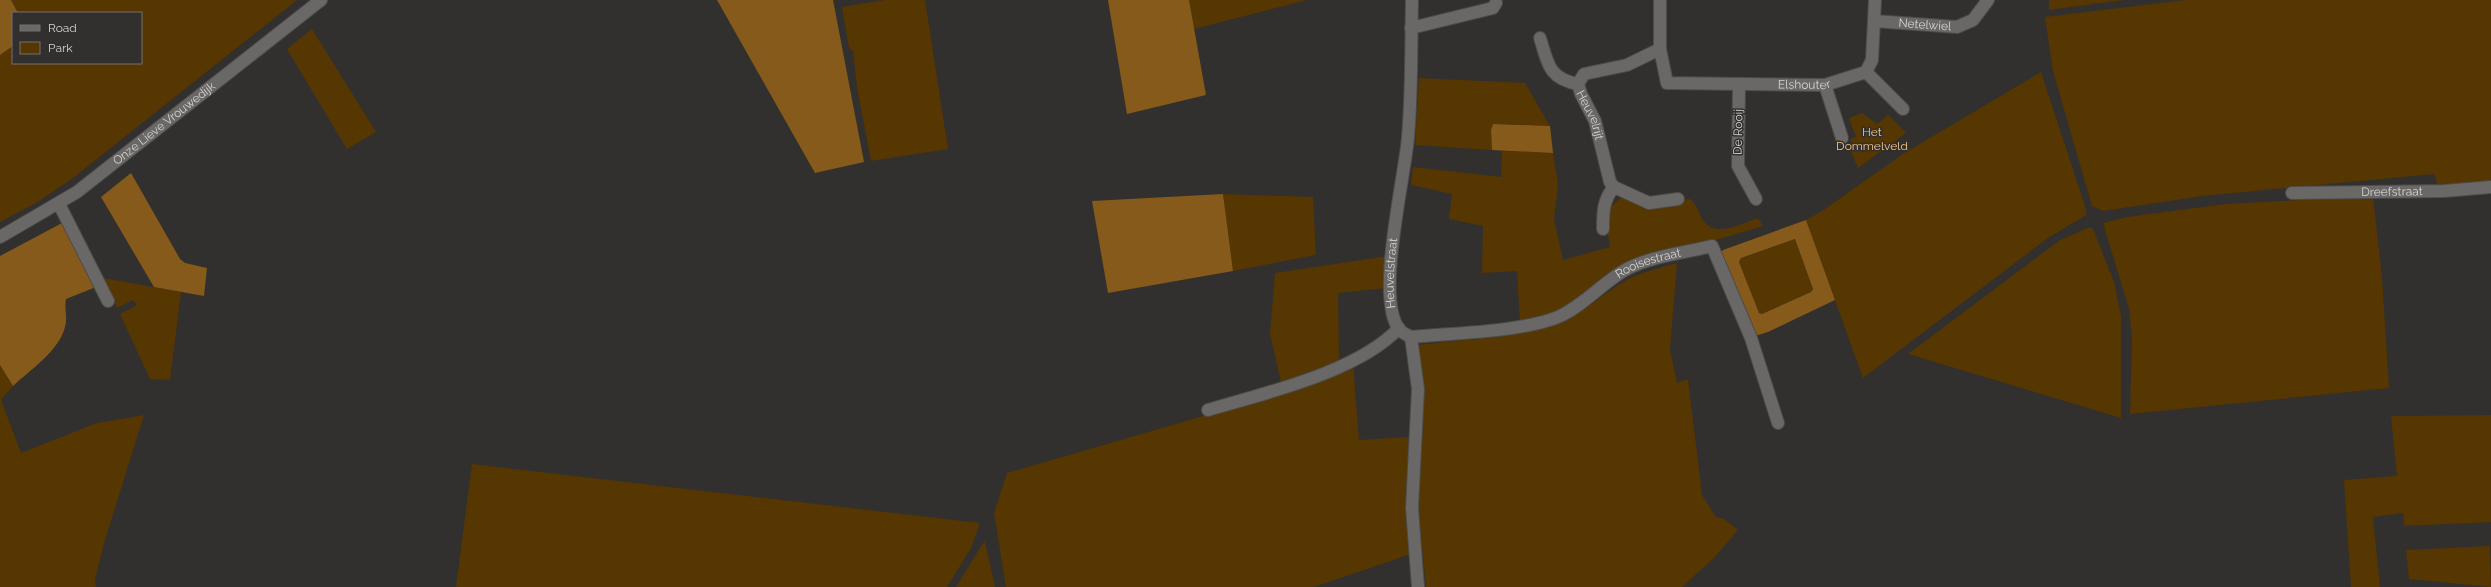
<svg xmlns="http://www.w3.org/2000/svg" width="2491" height="587" viewBox="0 0 2491 587" font-family="Raleway,sans-serif">
<rect width="100%" height="100%" fill="#31302e"/>
<!-- green -->
<g fill="#563601">
<polygon points="11,0 297,0 73,178 36,203 0,222 0,55 13,46 13,63 141,63 141,13 18,13"/>
<polygon points="885,0 925,0 948,149 871,161 857,87 853,51 849,48 842,7"/>
<polygon points="1189,0 1307,0 1194,29"/>
<polygon points="2049,0 2124,0 2049,10"/>
<polygon points="2185,0 2491,0 2491,181 2438,185 2434,174 2202,196 2103,211 2092,206 2053,71 2045,17"/>
<polygon points="312,29 376,132 347,149 287,49"/>
<polygon points="2041,72 2086,209 2086,215 2048,238 1863,378 1806,220 1822,211 1903,154"/>
<polygon points="1419,78 1525,83 1550,126 1493,124 1491,130 1492,150 1415,145"/>
<polygon points="1862,113 1877,124 1888,115 1906,133 1858,168 1850,149 1853,148 1850,139 1856,137 1849,118"/>
<path d="M1502 151 1553 153 1558 185 1554 219 1563 260 1610 247 1606 221 1607 210 1622 197 1655 205 1690 199C1698 205 1697 212 1703 220 1714 239 1743 223 1758 218L1763 226 1703 244 1651 254 1573 305 1552 315 1520 321 1517 271 1482 273 1483 226 1449 219 1452 194 1411 185 1413 167 1501 177Z"/>
<polygon points="1223,194 1313,197 1316,255 1233,271"/>
<polygon points="2373,196 2382,278 2389,388 2130,414 2132,338 2129,309 2103,223 2127,217 2226,204"/>
<polygon points="2090,227 2093,229 2114,282 2121,316 2121,418 1908,354 2060,240"/>
<polygon points="1795,239 1813,289 1811,292 1762,314 1759,313 1739,262 1741,258"/>
<polygon points="1388,256 1386,288 1338,293 1339,361 1281,382 1270,334 1275,273"/>
<path d="M1677 263 1670 349 1677 383 1688 379 1702 495 1716 517 1724 519 1738 530 1714 558 1682 587H1426L1417 494 1418 345C1462 339 1511 338 1553 325 1581 316 1601 295 1625 281 1641 272 1660 268 1677 263Z"/>
<polygon points="103,278 181,292 170,380 150,379 120,314 137,305 133,300 117,308"/>
<polygon points="1353,364 1359,440 1409,437 1407,487 1411,554 1314,587 1006,587 994,513 1007,473 1241,405"/>
<polygon points="0,365 13,386 1,400 21,453 97,423 144,415 105,540 95,579 96,587 0,587"/>
<polygon points="2491,415 2491,522 2404,526 2403,513 2373,517 2380,587 2351,587 2344,480 2397,476 2391,416"/>
<polygon points="472,464 980,523 971,548 947,587 456,587"/>
<polygon points="985,542 995,587 956,587 983,543"/>
<polygon points="2490,546 2491,587 2409,579 2406,550"/>
</g>
<!-- forest -->
<g fill="#865a1a" fill-rule="evenodd">
<polygon points="0,0 11,0 18,13 13,13 13,46 0,55"/>
<polygon points="717,0 833,0 864,162 815,173"/>
<polygon points="1108,0 1189,0 1206,95 1127,114"/>
<polygon points="1493,124 1550,126 1553,153 1492,150 1491,130"/>
<polygon points="131,173 180,259 185,263 207,268 204,296 154,287 101,197"/>
<polygon points="1223,194 1233,271 1108,293 1092,201"/>
<path d="M1806 220 1835 300 1768 332 1755 336 1720 254 1723 250ZM1795 239 1813 289 1811 292 1762 314 1759 313 1739 262 1741 258Z"/>
<path d="M62 223 96 287 66 299C64 309 68 317 65 327 59 351 30 370 13 386L0 365V256Z"/>
</g>
<g fill="none" stroke-linecap="round" stroke-linejoin="round">
<defs>
<g id="minor">
<path id="s1" d="M1660 0V49L1667 83 1825 85 1866 72 1872 60 1875 0"/>
<path id="s2" d="M1874 21 1957 27 1973 20 1988 0"/>
<polyline points="1411,28 1493,8 1496,3"/>
<path d="M1540 38C1548 64 1549 79 1578 84"/>
<path id="s3" d="M1660 49 1627 65 1584 74 1578 84 1581 94 1595 121 1610 182 1614 187 1649 203 1678 199"/>
<polyline points="1866,72 1903,109"/>
<polyline points="1739,85 1738,166 1756,199"/>
<polyline points="1825,85 1842,138"/>
<path id="s4" d="M2292 193 2444 191 2491 187"/>
<polyline points="59,204 108,301"/>
<path d="M1603 229C1603 212 1603 200 1614 187"/>
<path id="s5" d="M1411 337C1453 333 1521 332 1558 317 1583 306 1601 284 1625 270 1651 256 1684 253 1712 246L1751 338 1778 423"/>
<path id="s6" d="M1411 337C1407 335 1402 333 1399 329 1375 298 1405 177 1408 137 1412 92 1411 45 1412 0"/>
<polyline points="1411,337 1418,389 1412,508 1418,587"/>
<path d="M1208 410C1265 393 1358 372 1399 328"/>
</g>
<g id="secondary">
<path id="s7" d="M0 237 77 192 321 0"/>
</g>
</defs>
<!-- minor casing -->
<use href="#minor" stroke="#4d4c4b" stroke-width="14"/>
<!-- secondary casing -->
<use href="#secondary" stroke="#4d4c4b" stroke-width="14"/>
<!-- minor -->
<use href="#minor" stroke="#6a6866" stroke-width="12"/>
<!-- secondary -->
<use href="#secondary" stroke="#6a6866" stroke-width="12"/>
</g>
<g text-anchor="middle" stroke-width="3" stroke-linejoin="round" paint-order="stroke">
<!-- street labels -->
<g font-size="12" fill="#d4d3d2" stroke="#31302e">
<text dy="4" stroke="none"><textPath href="#s2" startOffset="51">Netelwiel</textPath></text>
<text dy="4" stroke="none"><textPath href="#s1" startOffset="221">Elshouter</textPath></text>
<text dy="4" stroke="none"><textPath href="#s3" startOffset="126">Heuvelrijt</textPath></text>
<text dy="4" stroke="none"><textPath href="#s7" startOffset="200">Onze Lieve Vrouwedijk</textPath></text>
<text transform="translate(1738 132) rotate(-89)" y="4">De Rooij</text>
<text dy="4" stroke="none"><textPath href="#s4" startOffset="100">Dreefstraat</textPath></text>
<text dy="4" stroke="none"><textPath href="#s5" startOffset="255">Rooisestraat</textPath></text>
<text dy="4" stroke="none"><textPath href="#s6" startOffset="72">Heuvelstraat</textPath></text>
</g>
<!-- park labels -->
<g font-size="12" fill="#f8c484" stroke="#31302e">
<text x="1872" y="136">Het<tspan x="1872" dy="14">Dommelveld</tspan></text>
</g>
</g>
<!-- legend -->
<rect x="12" y="12" width="130" height="52" fill="#31302e" stroke="#727170"/>
<rect x="20" y="25" width="20" height="6" fill="#6a6866" stroke="#727170"/>
<text x="48" y="32" font-size="12" fill="#d4d3d2">Road</text>
<rect x="20" y="42" width="20" height="12" fill="#563601" stroke="#727170"/>
<text x="48" y="52" font-size="12" fill="#d4d3d2">Park</text>
</svg>
